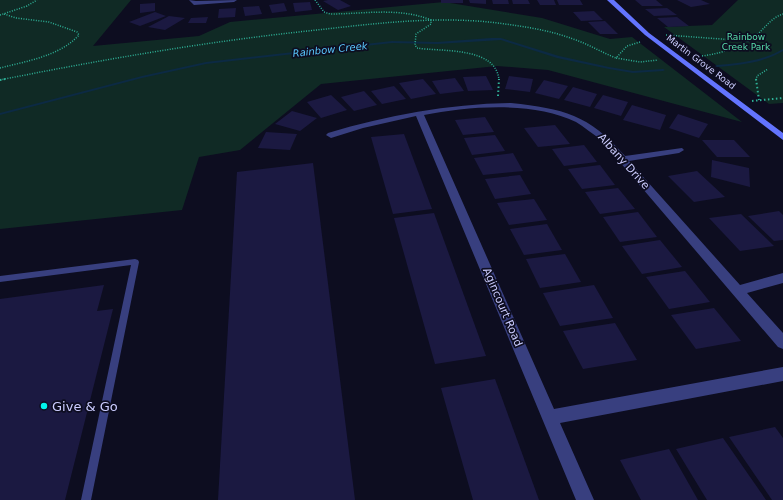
<svg xmlns="http://www.w3.org/2000/svg" width="783" height="500" viewBox="0 0 783 500" font-family="'DejaVu Sans',sans-serif">
<rect width="100%" height="100%" fill="#0d0d20"/>
<!-- green -->
<g fill="#102a25">
<polygon points="0,0 131,0 93,46 199,36 230,22 444,2 542,18 610,39 632,37 742,122 548,70 497,66 321,84 240,150 199,157 182,210 0,229"/>
<polygon points="738,0 783,0 783,103 769,104 664,27 712,25"/>
</g>
<g fill="none" stroke-linecap="round" stroke-linejoin="round">
<!-- stream -->
<g fill="#0c2a44" fill-rule="evenodd">
<polygon points="491,38 501,38 559,56 609,67 633,71 663,69 665,70 663,71 633,73 609,69 557,58 501,40 437,44 392,43 206,64 142,78 0,115 0,113 142,76 206,62 392,41 437,42"/>
<path d="M783 49V51C763 63 740 65 717 67L715 66 717 65C733 64 750 62 765 57 772 55 777 52 783 49Z"/>
</g>
</g>
<!-- building -->
<g fill="#1b1941">
<polygon points="328,0 340,0 351,6 338,10 323,1"/>
<rect x="441" y="0" width="22" height="3"/>
<polygon points="469,0 486,0 486,4 470,3"/>
<polygon points="492,0 508,0 509,4 493,4"/>
<polygon points="512,0 528,0 530,4 513,4"/>
<polygon points="537,0 554,0 556,5 540,5"/>
<polygon points="557,0 580,0 583,5 559,5"/>
<polygon points="635,0 656,0 663,6 642,6"/>
<polygon points="677,0 701,0 710,4 691,7"/>
<polygon points="310,2 312,10 295,12 293,3"/>
<polygon points="155,3 155,11 140,13 140,4"/>
<polygon points="284,3 287,11 272,13 269,5"/>
<polygon points="259,6 262,14 245,16 243,7"/>
<polygon points="236,8 235,17 218,18 219,9"/>
<polygon points="667,8 677,15 654,16 645,9"/>
<polygon points="594,11 603,20 581,21 573,12"/>
<polygon points="155,12 166,16 140,26 129,22"/>
<polygon points="169,16 185,18 165,30 148,27"/>
<polygon points="208,17 206,23 188,23 191,18"/>
<polygon points="677,17 689,26 668,27 657,18"/>
<polygon points="605,21 618,34 600,34 588,22"/>
<polygon points="486,76 493,90 468,91 463,77"/>
<polygon points="509,76 533,79 530,92 505,89"/>
<polygon points="455,78 464,91 440,94 432,81"/>
<polygon points="423,79 436,94 411,99 399,83"/>
<polygon points="544,80 568,86 559,99 535,93"/>
<polygon points="394,86 406,99 382,104 371,91"/>
<polygon points="573,87 597,94 590,107 564,100"/>
<polygon points="364,91 377,105 354,111 341,97"/>
<polygon points="331,95 347,110 321,118 307,102"/>
<polygon points="603,95 628,102 621,116 594,108"/>
<polygon points="632,105 666,115 660,130 623,120"/>
<polygon points="292,111 317,118 300,131 275,124"/>
<polygon points="678,114 708,124 699,138 669,128"/>
<polygon points="485,117 494,132 463,135 455,120"/>
<polygon points="555,125 570,144 538,147 524,128"/>
<polygon points="266,132 297,134 290,150 258,148"/>
<polygon points="404,134 432,209 393,214 371,137"/>
<polygon points="495,135 505,151 472,155 464,138"/>
<polygon points="702,140 734,140 750,157 717,157"/>
<polygon points="584,145 597,162 564,166 552,149"/>
<polygon points="513,153 523,171 483,175 474,158"/>
<polygon points="712,160 749,168 750,187 711,177"/>
<polygon points="313,163 355,500 218,500 237,172"/>
<polygon points="600,165 615,185 582,189 568,169"/>
<polygon points="697,171 725,197 694,202 668,176"/>
<polygon points="520,175 531,194 495,199 485,179"/>
<polygon points="618,188 635,209 600,214 585,192"/>
<polygon points="534,199 547,220 509,225 497,203"/>
<polygon points="779,211 783,215 783,240 774,241 748,216"/>
<polygon points="638,212 657,237 620,242 603,217"/>
<polygon points="434,213 486,356 435,364 394,218"/>
<polygon points="741,214 774,246 740,251 709,218"/>
<polygon points="547,224 562,250 524,255 510,229"/>
<polygon points="660,240 682,267 642,274 622,246"/>
<polygon points="565,254 581,282 540,288 526,259"/>
<polygon points="685,271 710,302 669,309 646,277"/>
<polygon points="104,285 97,311 113,309 65,500 0,500 0,299"/>
<polygon points="594,285 613,318 560,326 543,293"/>
<polygon points="714,308 741,341 696,349 671,315"/>
<polygon points="615,323 637,360 583,369 563,331"/>
<polygon points="495,379 539,500 473,500 441,388"/>
<polygon points="775,427 783,438 783,500 772,500 729,437"/>
<polygon points="723,438 766,500 707,500 676,449"/>
<polygon points="669,449 698,500 641,500 620,460"/>
</g>
<g fill="none" stroke-linecap="round" stroke-linejoin="round">
<!-- path-far1 -->
<g stroke="#2eb197" stroke-width="1.5" stroke-dasharray="1 1.5" stroke-linecap="butt">
<path d="M315 0 324 12 330 14C365 14 398 7 431 20V24L416 34 415 45 417 48C441 52 496 46 499 80"/>
<polyline points="0,15 27,6 37,0"/>
<polyline points="666,35 749,41"/>
<polyline points="640,42 627,46 616,58 640,62 658,60"/>
<path d="M702 56C724 53 741 47 759 33 766 26 773 17 783 14"/>
<path d="M0 68C27 61 60 56 79 35L77 32 49 22 16 18 4 14"/>
<path d="M0 80C105 59 210 41 317 30 379 23 443 15 505 24 528 27 552 31 573 39 588 44 601 52 616 58"/>
<polyline points="756,80 757,76 768,69"/>
</g>
<!-- path -->
<g stroke="#2eb197" stroke-width="2" stroke-dasharray="1.5 2.5" stroke-linecap="butt">
<polyline points="756,79 759,100"/>
<polyline points="0,80 5,79"/>
<polyline points="498,96 499,79"/>
<polyline points="752,101 783,98"/>
</g>
<!-- lane -->
<polygon fill="#383f7f" fill-rule="evenodd" points="135,259 138,260 139,262 91,500 81,500 131,265 0,282 0,276"/>
<!-- street -->
<g fill="#383f7f" fill-rule="evenodd">
<polygon points="189,0 196,1 237,0 234,2 194,5"/>
<path d="M511 103C564 109 588 114 625 156L682 148 684 150 679 153 629 161 740 285 783 273V283L747 293 783 333V349L778 347 601 140C593 134 584 127 576 122 534 101 469 106 424 115L554 409 783 367V381L560 423 594 500H576L416 116 363 128 331 138 326 135 328 133C388 115 448 104 511 103Z"/>
</g>
<!-- secondary -->
<polygon fill="#6374fe" fill-rule="evenodd" points="607,0 614,0 649,33 783,133 783,140 645,35"/>
</g>
<!-- markers -->
<circle fill="#01f5ed" stroke="#0d0d20" stroke-width="1.5" cx="44" cy="406" r="4"/>
<g text-anchor="middle" stroke-width="3.5" stroke-linejoin="round" paint-order="stroke">
<!-- far-park labels -->
<g font-size="9" fill="#58deab" stroke="#0d0d20">
<text x="746" y="40">Rainbow<tspan x="746" dy="10">Creek Park</tspan></text>
</g>
<!-- far-street labels -->
<g font-size="9" fill="#cccdff" stroke="#0d0d20">
<text transform="translate(701 62) rotate(37)" y="3">Martin Grove Road</text>
</g>
<!-- far-water labels -->
<g font-size="10" font-style="italic" fill="#5ac9fe" stroke="#0d0d20">
<text transform="translate(330 49) rotate(-6)" y="4">Rainbow Creek</text>
</g>
<!-- street labels -->
<g font-size="11" fill="#cccdff" stroke="#0d0d20">
<text transform="translate(624 161) rotate(48)" y="4">Albany Drive</text>
<text transform="translate(503 307) rotate(67)" y="4">Agincourt Road</text>
</g>
<!-- near-poi labels -->
<g font-size="13" fill="#cccdff" stroke="#0d0d20" text-anchor="start">
<text x="52" y="411">Give &amp; Go</text>
</g>
</g>
</svg>
